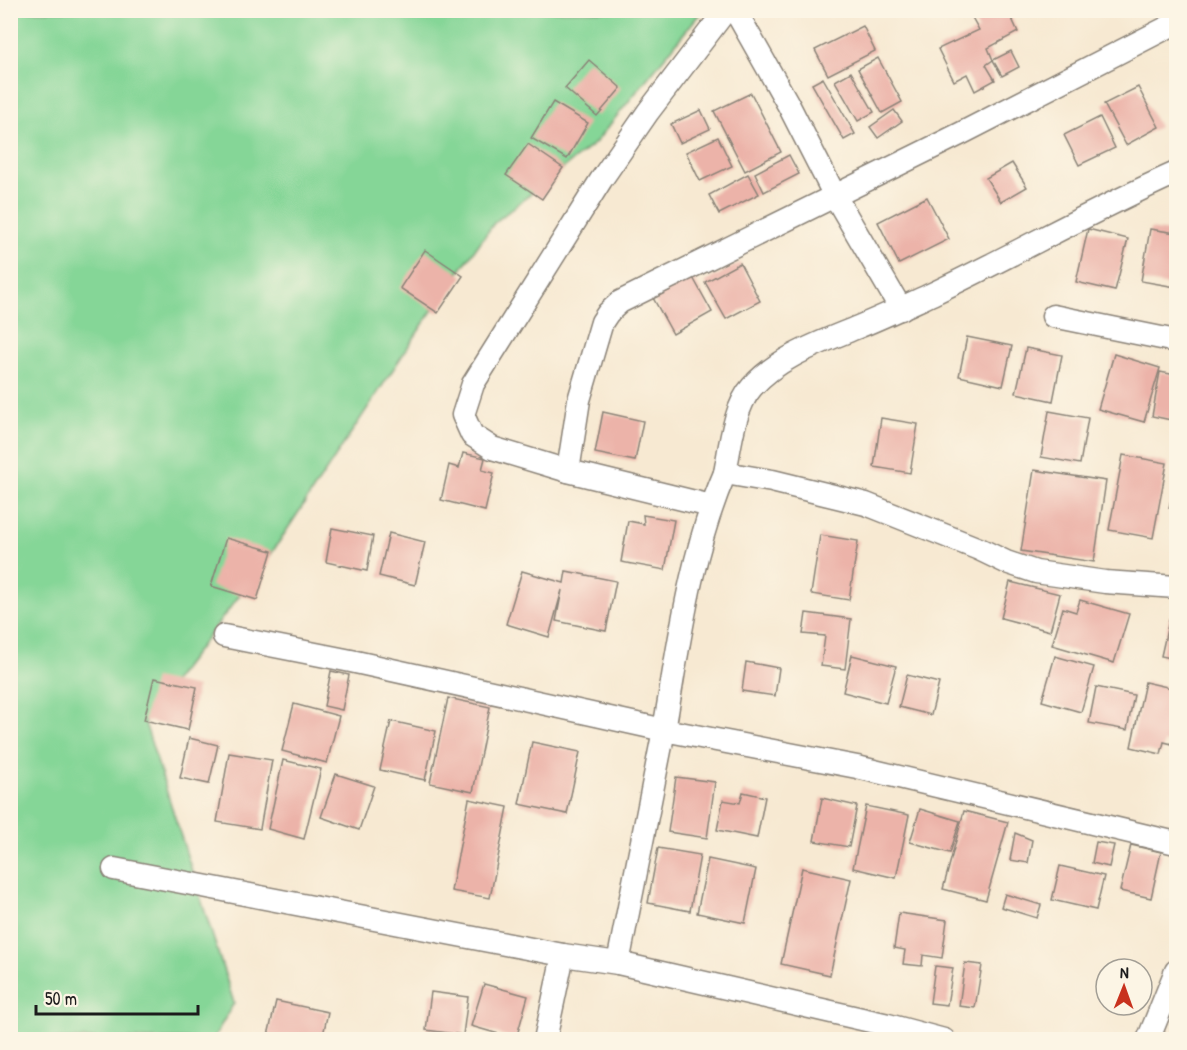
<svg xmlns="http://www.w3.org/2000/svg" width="1187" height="1050" viewBox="0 0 1187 1050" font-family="'Patrick Hand',sans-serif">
<rect width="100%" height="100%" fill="#fcf5e5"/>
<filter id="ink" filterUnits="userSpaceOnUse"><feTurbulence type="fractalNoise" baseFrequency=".0167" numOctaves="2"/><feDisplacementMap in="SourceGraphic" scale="12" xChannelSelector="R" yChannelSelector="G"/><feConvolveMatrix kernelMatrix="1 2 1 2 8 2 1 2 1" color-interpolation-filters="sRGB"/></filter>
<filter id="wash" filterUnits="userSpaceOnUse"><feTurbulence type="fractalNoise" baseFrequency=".008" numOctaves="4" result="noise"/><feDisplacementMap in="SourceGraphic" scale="24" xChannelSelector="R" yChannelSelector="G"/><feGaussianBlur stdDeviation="1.35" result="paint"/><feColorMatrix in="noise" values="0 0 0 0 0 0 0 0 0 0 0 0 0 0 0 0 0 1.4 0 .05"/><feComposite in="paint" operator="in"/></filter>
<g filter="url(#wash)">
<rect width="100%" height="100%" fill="#f7e9d2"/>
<!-- green -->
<polygon fill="#85d697" stroke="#50795a" stroke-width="1.5" points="10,11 702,11 595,143 494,223 441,297 269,557 144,720 234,1003 213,1039 11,1039"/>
<g id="blocks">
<!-- building -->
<g fill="#ecb3a9">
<polygon points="971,10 1008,10 1018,32 988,48 993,60 986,65 995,80 975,91 967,74 954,81 938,49 979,30 969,12"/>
<polygon points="863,26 875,51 828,75 815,50"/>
<polygon points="1011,51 1019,67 1002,76 993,60"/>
<polygon points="878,58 902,102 882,113 858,69"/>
<polygon points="589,60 621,88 597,116 565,88"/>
<polygon points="851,72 874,112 858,121 835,81"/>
<polygon points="823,78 855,134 844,140 812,84"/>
<polygon points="1138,87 1159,127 1126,145 1104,104"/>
<polygon points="751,93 781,152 745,171 714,111"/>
<polygon points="553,102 588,123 567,159 531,138"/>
<polygon points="701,110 710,129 680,143 671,124"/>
<polygon points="894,110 902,121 878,138 870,127"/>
<polygon points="1100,117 1115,148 1079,165 1064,135"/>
<polygon points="718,137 732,166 700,181 686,152"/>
<polygon points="528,144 563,168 542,199 506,175"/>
<polygon points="789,155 799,174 764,192 755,173"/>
<polygon points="1012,163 1027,187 1001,202 986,178"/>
<polygon points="748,174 759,194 719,214 709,195"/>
<polygon points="927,197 949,239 899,264 878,222"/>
<polygon points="1088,229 1128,239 1115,291 1076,282"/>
<polygon points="1150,229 1176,233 1176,287 1141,281"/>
<polygon points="425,250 463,276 438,313 400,288"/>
<polygon points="740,263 760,301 726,319 705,282"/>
<polygon points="691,274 712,312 673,334 652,296"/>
<polygon points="967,337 1012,346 1003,386 959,376"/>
<polygon points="1026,348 1062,355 1053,401 1016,393"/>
<polygon points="1114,354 1160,368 1144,422 1098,409"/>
<polygon points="1160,372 1176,375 1176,421 1152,416"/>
<polygon points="1049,411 1088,418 1080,464 1041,457"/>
<polygon points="603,412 643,421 635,461 595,453"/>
<polygon points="881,418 918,424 910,473 874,467"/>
<polygon points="463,453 485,458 482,470 494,473 485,511 441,500 449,465 459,468"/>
<polygon points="1123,455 1167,463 1153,538 1109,530"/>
<polygon points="1034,470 1106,481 1094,562 1021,551"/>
<polygon points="1176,480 1176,509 1169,508"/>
<polygon points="643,515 674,520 665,570 621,562 628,521 644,524"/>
<polygon points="332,528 373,536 367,571 326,562"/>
<polygon points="389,533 425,542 415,585 379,576"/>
<polygon points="820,535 858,541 849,600 811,594"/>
<polygon points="226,538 272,551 257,600 211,586"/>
<polygon points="522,571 564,583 566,571 616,581 606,631 556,621 562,590 549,637 506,624"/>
<polygon points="1010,582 1060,594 1050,631 1001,618"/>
<polygon points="1080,600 1129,614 1114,663 1052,645 1063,608 1076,612"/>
<polygon points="806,613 851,619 845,669 821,666 825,636 803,634"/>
<polygon points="1170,616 1176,618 1176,659 1161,656"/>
<polygon points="852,655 896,666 886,703 843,692"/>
<polygon points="1055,656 1094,667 1081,712 1042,701"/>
<polygon points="746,662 779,668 775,696 742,691"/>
<polygon points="331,671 349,675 342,710 324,706"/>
<polygon points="907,675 939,683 931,715 899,707"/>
<polygon points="154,678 197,687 188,730 144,720"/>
<polygon points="1145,682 1176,689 1173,711 1176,711 1176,745 1164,742 1161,754 1131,747"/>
<polygon points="1096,687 1134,695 1127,730 1089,723"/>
<polygon points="448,698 490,707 473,792 430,783"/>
<polygon points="294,704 339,716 327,763 282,751"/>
<polygon points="391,721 436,731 425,780 380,770"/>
<polygon points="189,738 218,745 209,784 180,778"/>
<polygon points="532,742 580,752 567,814 519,804"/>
<polygon points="229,753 272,760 260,829 217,822"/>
<polygon points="283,760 321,769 304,839 268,829"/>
<polygon points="336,774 374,786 359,830 321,817"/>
<polygon points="676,777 715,782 707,838 668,832"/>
<polygon points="743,792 765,797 757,838 717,830 723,800 740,803"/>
<polygon points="822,798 857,806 849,847 814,841"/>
<polygon points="469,799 508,807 490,898 451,891"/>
<polygon points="866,806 909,815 896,878 853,868"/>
<polygon points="920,809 960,821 950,853 910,842"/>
<polygon points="964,811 1008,822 986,900 943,889"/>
<polygon points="1015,833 1032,840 1028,863 1010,860"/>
<polygon points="1096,842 1114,845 1109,867 1092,863"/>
<polygon points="1131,845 1161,852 1151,898 1120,891"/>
<polygon points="658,848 700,855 690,911 648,903"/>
<polygon points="708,859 756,869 745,923 697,913"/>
<polygon points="1060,866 1104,876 1096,910 1052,900"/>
<polygon points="802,868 851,879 830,975 781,964"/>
<polygon points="1005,894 1041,905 1037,918 1001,907"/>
<polygon points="899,913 947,920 942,958 923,955 922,966 903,964 905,950 894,948"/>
<polygon points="965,963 982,965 975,1008 959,1006"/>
<polygon points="935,966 953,968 947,1005 930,1003"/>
<polygon points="484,984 528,996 516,1039 471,1026"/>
<polygon points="431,992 468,997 463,1035 426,1030"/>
<polygon points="276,1001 328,1012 322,1040 267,1040"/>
</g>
</g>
</g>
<g filter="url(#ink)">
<use href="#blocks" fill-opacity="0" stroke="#8a8277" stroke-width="1.5"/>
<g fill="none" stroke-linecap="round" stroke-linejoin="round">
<defs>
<g id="street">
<polyline points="735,10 788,104 835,196 901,309"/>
<path d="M1176 173C1093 210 1014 255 932 294 908 305 883 317 858 327 822 342 778 357 752 387 734 407 730 447 725 473L772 481 866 504 979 549 1006 562 1036 572 1105 582 1176 587"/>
<polyline points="1053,316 1176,341"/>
<polyline points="568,471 579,400 602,322 608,313 620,302 962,133 1176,23"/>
<polyline points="711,506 568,471 492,448 472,435 463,415 473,384 601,180 648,112 726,10"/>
<path d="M224 636 351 661 664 730C679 644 690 554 725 473"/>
<polyline points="114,869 563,955 618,963"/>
<polyline points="545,1040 563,955"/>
<polyline points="944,1040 888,1025 618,963 664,730 857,767 1176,843"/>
<polyline points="1148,1040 1176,971"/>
</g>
</defs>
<!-- street casing -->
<use href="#street" stroke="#8a8277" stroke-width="25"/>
<!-- street -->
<use href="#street" stroke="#fff" stroke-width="22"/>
</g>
</g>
<!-- margin -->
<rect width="1187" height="1050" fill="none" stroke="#fcf5e5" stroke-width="36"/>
<!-- north arrow -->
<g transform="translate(1124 987) rotate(1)"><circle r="28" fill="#fcf5e5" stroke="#a29e95" stroke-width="1.5"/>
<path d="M0-4.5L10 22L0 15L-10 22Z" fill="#c8321e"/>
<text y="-9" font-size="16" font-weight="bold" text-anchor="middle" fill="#1c1c1c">N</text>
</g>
<!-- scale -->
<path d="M36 1005v9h162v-9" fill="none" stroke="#1c1c1c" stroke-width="3"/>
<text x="45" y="1005" font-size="18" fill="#1c1c1c" stroke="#fcf5e5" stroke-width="4.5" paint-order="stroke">50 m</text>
</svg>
